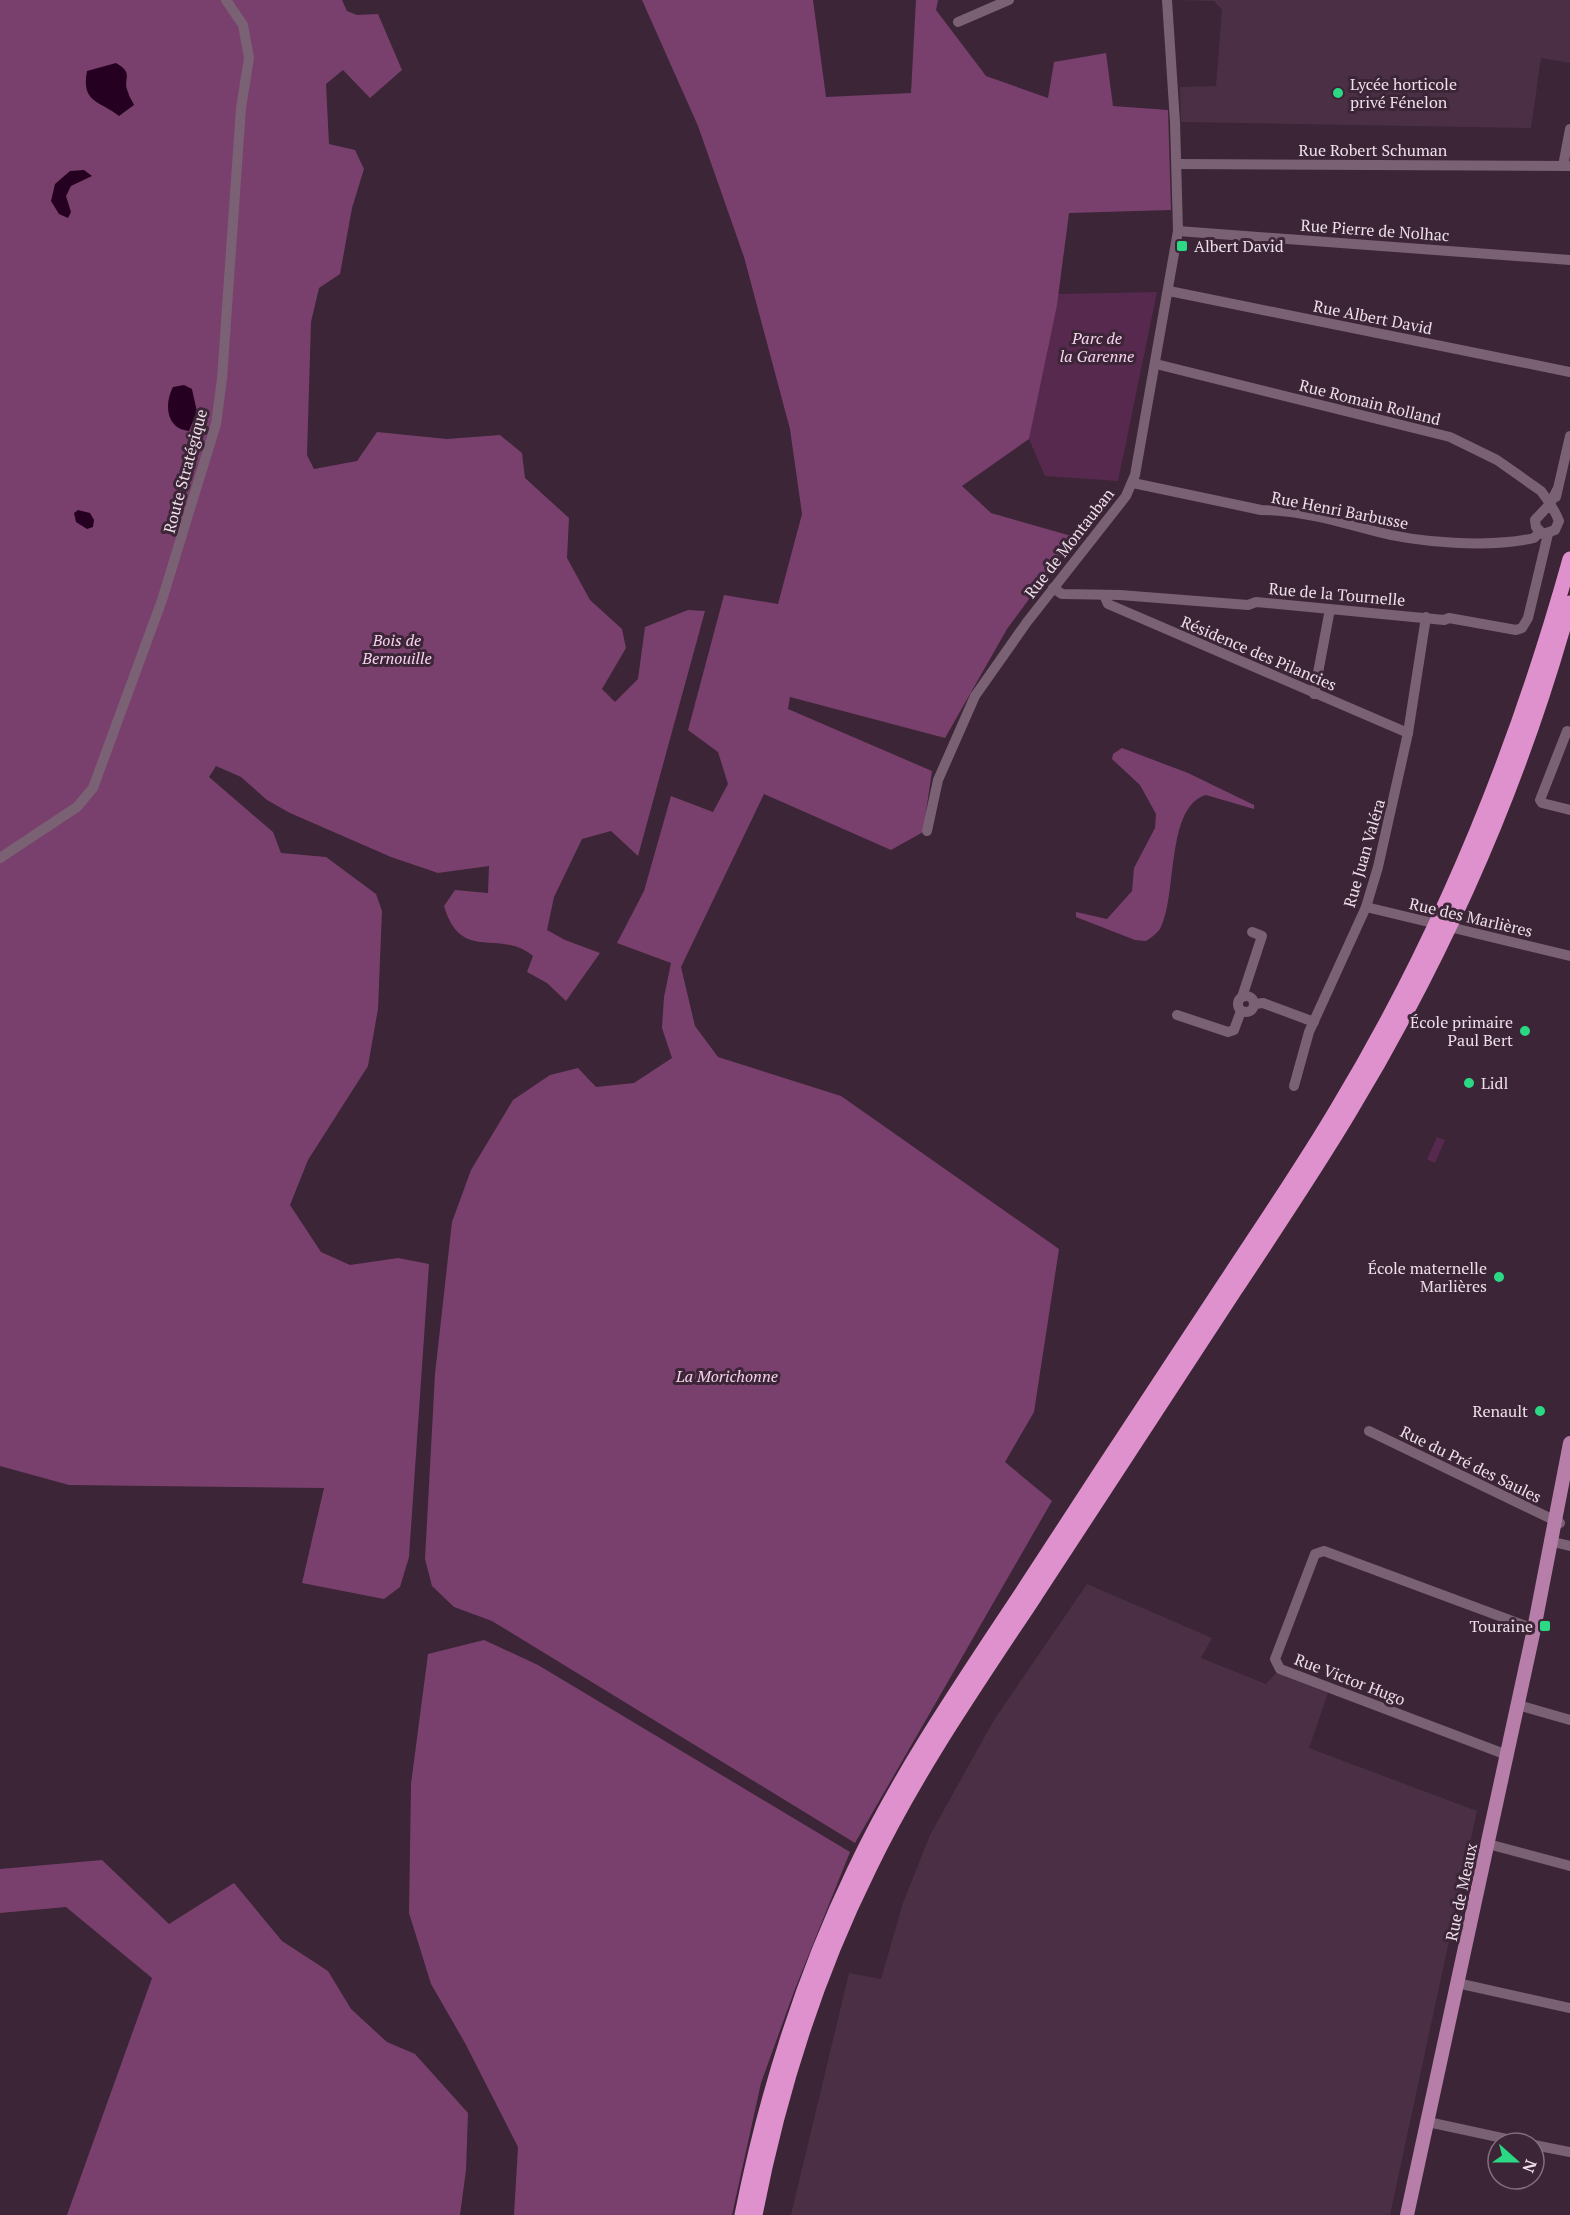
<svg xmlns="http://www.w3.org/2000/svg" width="1570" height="2215" viewBox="0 0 1570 2215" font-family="'PT Serif',serif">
<rect width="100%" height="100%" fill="#3b2536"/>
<!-- built -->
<g fill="#4b3045">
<polygon points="1173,0 1570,0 1570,63 1541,58 1531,128 1181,122 1180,87 1216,86 1222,10 1214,1"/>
<polygon points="1087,1584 1212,1638 1201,1658 1266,1684 1276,1673 1328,1693 1309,1748 1477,1811 1390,2215 791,2215 849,1973 881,1979 903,1903 930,1835 994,1720"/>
</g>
<!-- green -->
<g fill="#58294e">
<polygon points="1157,292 1118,481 1045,476 1029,439 1058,294"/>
<polygon points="1437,1137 1445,1140 1435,1163 1427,1159"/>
</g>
<!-- forest -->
<g fill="#79406d">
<path d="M0 0H342L347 11 357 15 378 14 402 70 370 98 343 70 326 84 329 144 355 150 364 169 352 208 340 274 319 288 311 322 307 455 314 469 357 461 377 432 447 439 500 435 522 453 525 478 569 518 567 558 590 600 622 629 626 648 602 689 615 702 638 679 645 627 688 610 705 611 638 856 611 831 582 839 554 897 547 930 565 940 600 953 566 1001 547 983 527 972 533 956C500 928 461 964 444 906L455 890 488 893 489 866 438 873 391 857 290 813 267 800 241 777 216 766 209 777 273 832 281 853 326 857 376 894 382 911 378 1009 368 1066 308 1160 290 1205 321 1252 350 1265 398 1258 429 1264 409 1557 400 1587 384 1599 302 1583 324 1488 69 1485 0 1466Z"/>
<polygon points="642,0 813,0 826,97 911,93 916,0 938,0 936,10 986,76 1048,98 1054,62 1106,53 1113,106 1168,110 1171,210 1069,213 1057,305 1029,439 962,486 991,513 1075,537 1007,629 945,738 790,697 788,709 932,771 923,832 891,850 764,794 681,967 695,1026 718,1057 841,1096 1059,1249 1034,1412 1005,1462 1052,1501 855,1843 492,1621 454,1607 432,1586 425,1559 435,1374 452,1222 471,1170 513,1100 550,1075 578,1068 596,1087 634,1083 672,1058 662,1028 664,997 671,963 617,943 644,891 671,796 713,812 728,784 718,752 688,730 724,595 778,604 802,514 790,429 744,257 698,126"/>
<path d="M1122 748 1188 773 1254 805V809L1206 795C1165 807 1178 896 1160 929 1157 933 1151 938 1146 941L1135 940 1076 917V912L1107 919 1132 891 1134 868 1155 828 1156 814 1140 785 1112 759 1113 754Z"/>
<polygon points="484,1640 538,1665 850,1852 795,1989 761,2083 732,2215 514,2215 518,2147 465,2043 431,1984 409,1913 411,1784 428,1654"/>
<polygon points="102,1860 169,1924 234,1883 282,1941 328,1971 351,2009 387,2042 415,2054 468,2113 466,2170 460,2215 67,2215 152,1978 66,1907 0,1913 0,1869"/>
</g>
<!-- water -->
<g fill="#260020">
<path d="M116 63C135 74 122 78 128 92 129 97 132 100 134 105L119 116C99 100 81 103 87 71Z"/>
<polygon points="84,170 92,176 71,186 66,196 71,212 68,218 59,214 51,201 55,184 70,171"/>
<path d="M184 385 192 389 197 412 189 431C166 429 164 404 173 387Z"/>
<polygon points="78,510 90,513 94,520 93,527 87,529 76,522 74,513"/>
</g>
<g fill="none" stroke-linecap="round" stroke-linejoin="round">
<!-- minor -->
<g stroke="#7a6174" stroke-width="10">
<polyline points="958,22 1009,0"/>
<polyline points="1177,164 1570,166"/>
<polyline points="1563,166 1570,129"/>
<polyline points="1178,231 1570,260"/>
<polyline points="1169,291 1570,372"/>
<path d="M1156 364 1450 437 1497 460 1541 491C1548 500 1555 511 1559 521L1555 530 1543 534 1536 527 1535 520 1550 504 1557 490"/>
<path d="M1133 483 1261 510C1299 510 1338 521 1374 531 1418 543 1491 548 1534 538L1540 532"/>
<polyline points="1556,497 1570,436"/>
<polyline points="1053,588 1062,594 1120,595 1248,605 1256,602 1444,620 1449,618 1516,630 1522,628 1528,618 1548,534"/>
<polyline points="1104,595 1108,604 1408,733"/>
<polyline points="1314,694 1330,609"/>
<polyline points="1567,731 1540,800 1542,803 1570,810"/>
<polyline points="927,831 938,780 975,696 1027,622 1126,496 1135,475 1178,231 1175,122 1167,0"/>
<polyline points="0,858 77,807 93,788 162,600 216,424 222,379 241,108 249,58 243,25 226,0"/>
<polyline points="1366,907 1570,956"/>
<circle cx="1246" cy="1004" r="8"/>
<polyline points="1242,997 1262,936 1252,932"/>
<polyline points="1255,1004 1263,1003 1314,1022"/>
<polyline points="1177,1015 1228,1032 1234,1030 1241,1011"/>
<polyline points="1294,1086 1309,1032 1366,907 1378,867 1408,733 1426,617"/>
<polyline points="1369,1431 1560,1523"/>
<polyline points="1549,1541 1570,1546"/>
<polyline points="1518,1705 1570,1720"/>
<polyline points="1507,1755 1280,1669 1275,1659 1315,1554 1324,1551 1534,1629"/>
<polyline points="1488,1844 1570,1866"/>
<polyline points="1457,1983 1570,2008"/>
<polyline points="1428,2122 1526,2143"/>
<polyline points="1534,2145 1570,2152"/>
</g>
<!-- major -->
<polyline stroke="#b67ea9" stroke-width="14" points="1407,2215 1534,1629 1570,1443"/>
<!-- highway -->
<g stroke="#de91cc" stroke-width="15">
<path d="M742 2215C766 2095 802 1979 855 1869 902 1770 965 1679 1025 1588 1091 1486 1158 1384 1225 1283 1263 1225 1302 1168 1337 1109 1441 937 1516 753 1570 559"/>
<path d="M755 2215C778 2096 815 1978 869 1869 915 1773 976 1685 1035 1596 1102 1494 1169 1392 1235 1290 1274 1231 1313 1173 1349 1113 1445 954 1521 782 1570 603"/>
</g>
</g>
<!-- markers -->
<g fill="#2bd884" stroke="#3b2536" stroke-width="2">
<circle cx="1338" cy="93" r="6"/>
<rect x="1176" y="240" width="12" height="12" rx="3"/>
<circle cx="1525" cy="1031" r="6"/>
<circle cx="1469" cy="1083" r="6"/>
<circle cx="1499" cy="1277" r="6"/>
<circle cx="1540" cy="1411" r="6"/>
<rect x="1539" y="1620" width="12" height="12" rx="3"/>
</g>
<g text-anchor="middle" stroke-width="6" stroke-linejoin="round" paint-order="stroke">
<!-- poi labels -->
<g font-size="16" fill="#eddfe9" stroke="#3b2536" text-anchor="end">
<text x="1350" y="90" text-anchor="start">Lycée horticole<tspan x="1350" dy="18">privé Fénelon</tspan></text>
<text x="1194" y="252" text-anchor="start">Albert David</text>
<text x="1513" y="1028">École primaire<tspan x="1513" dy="18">Paul Bert</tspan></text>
<text x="1481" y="1089" text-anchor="start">Lidl</text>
<text x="1487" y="1274">École maternelle<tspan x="1487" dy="18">Marlières</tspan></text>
<text x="1528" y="1417">Renault</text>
<text x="1533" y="1632">Touraine</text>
</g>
<!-- street labels -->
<g font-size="16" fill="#eddfe9" stroke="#3b2536">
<text x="1373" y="156">Rue Robert Schuman</text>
<text transform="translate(1375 230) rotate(4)" y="6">Rue Pierre de Nolhac</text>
<text transform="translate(1373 317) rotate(11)" y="6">Rue Albert David</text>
<text transform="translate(1370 402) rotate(14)" y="6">Rue Romain Rolland</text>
<text transform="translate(185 471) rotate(-75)" y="6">Route Stratégique</text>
<text transform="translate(1340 510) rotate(11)" y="6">Rue Henri Barbusse</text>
<text transform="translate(1069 543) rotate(-52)" y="6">Rue de Montauban</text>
<text transform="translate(1337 594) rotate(5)" y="6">Rue de la Tournelle</text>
<text transform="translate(1259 653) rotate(23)" y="6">Résidence des Pilancies</text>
<text transform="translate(1364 853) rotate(-74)" y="6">Rue Juan Valéra</text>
<text transform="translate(1471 917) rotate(13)" y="6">Rue des Marlières</text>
<text transform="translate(1471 1464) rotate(26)" y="6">Rue du Pré des Saules</text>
<text transform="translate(1350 1679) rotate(21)" y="6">Rue Victor Hugo</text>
<text transform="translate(1461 1892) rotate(-78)" y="6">Rue de Meaux</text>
</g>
<!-- park labels -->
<g font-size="16" font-style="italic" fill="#f8d4ee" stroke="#3b2536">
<text x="1097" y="344">Parc de<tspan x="1097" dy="18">la Garenne</tspan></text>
<text x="397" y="646">Bois de<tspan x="397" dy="18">Bernouille</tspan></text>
<text x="727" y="1382">La Morichonne</text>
</g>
</g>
<!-- north arrow -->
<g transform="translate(1516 2161) rotate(111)"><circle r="28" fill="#3b2536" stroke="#826f7e" stroke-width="1.5"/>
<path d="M0-4.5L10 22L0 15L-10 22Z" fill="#2bd884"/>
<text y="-9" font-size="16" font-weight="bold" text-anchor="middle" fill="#eddfe9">N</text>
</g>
</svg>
